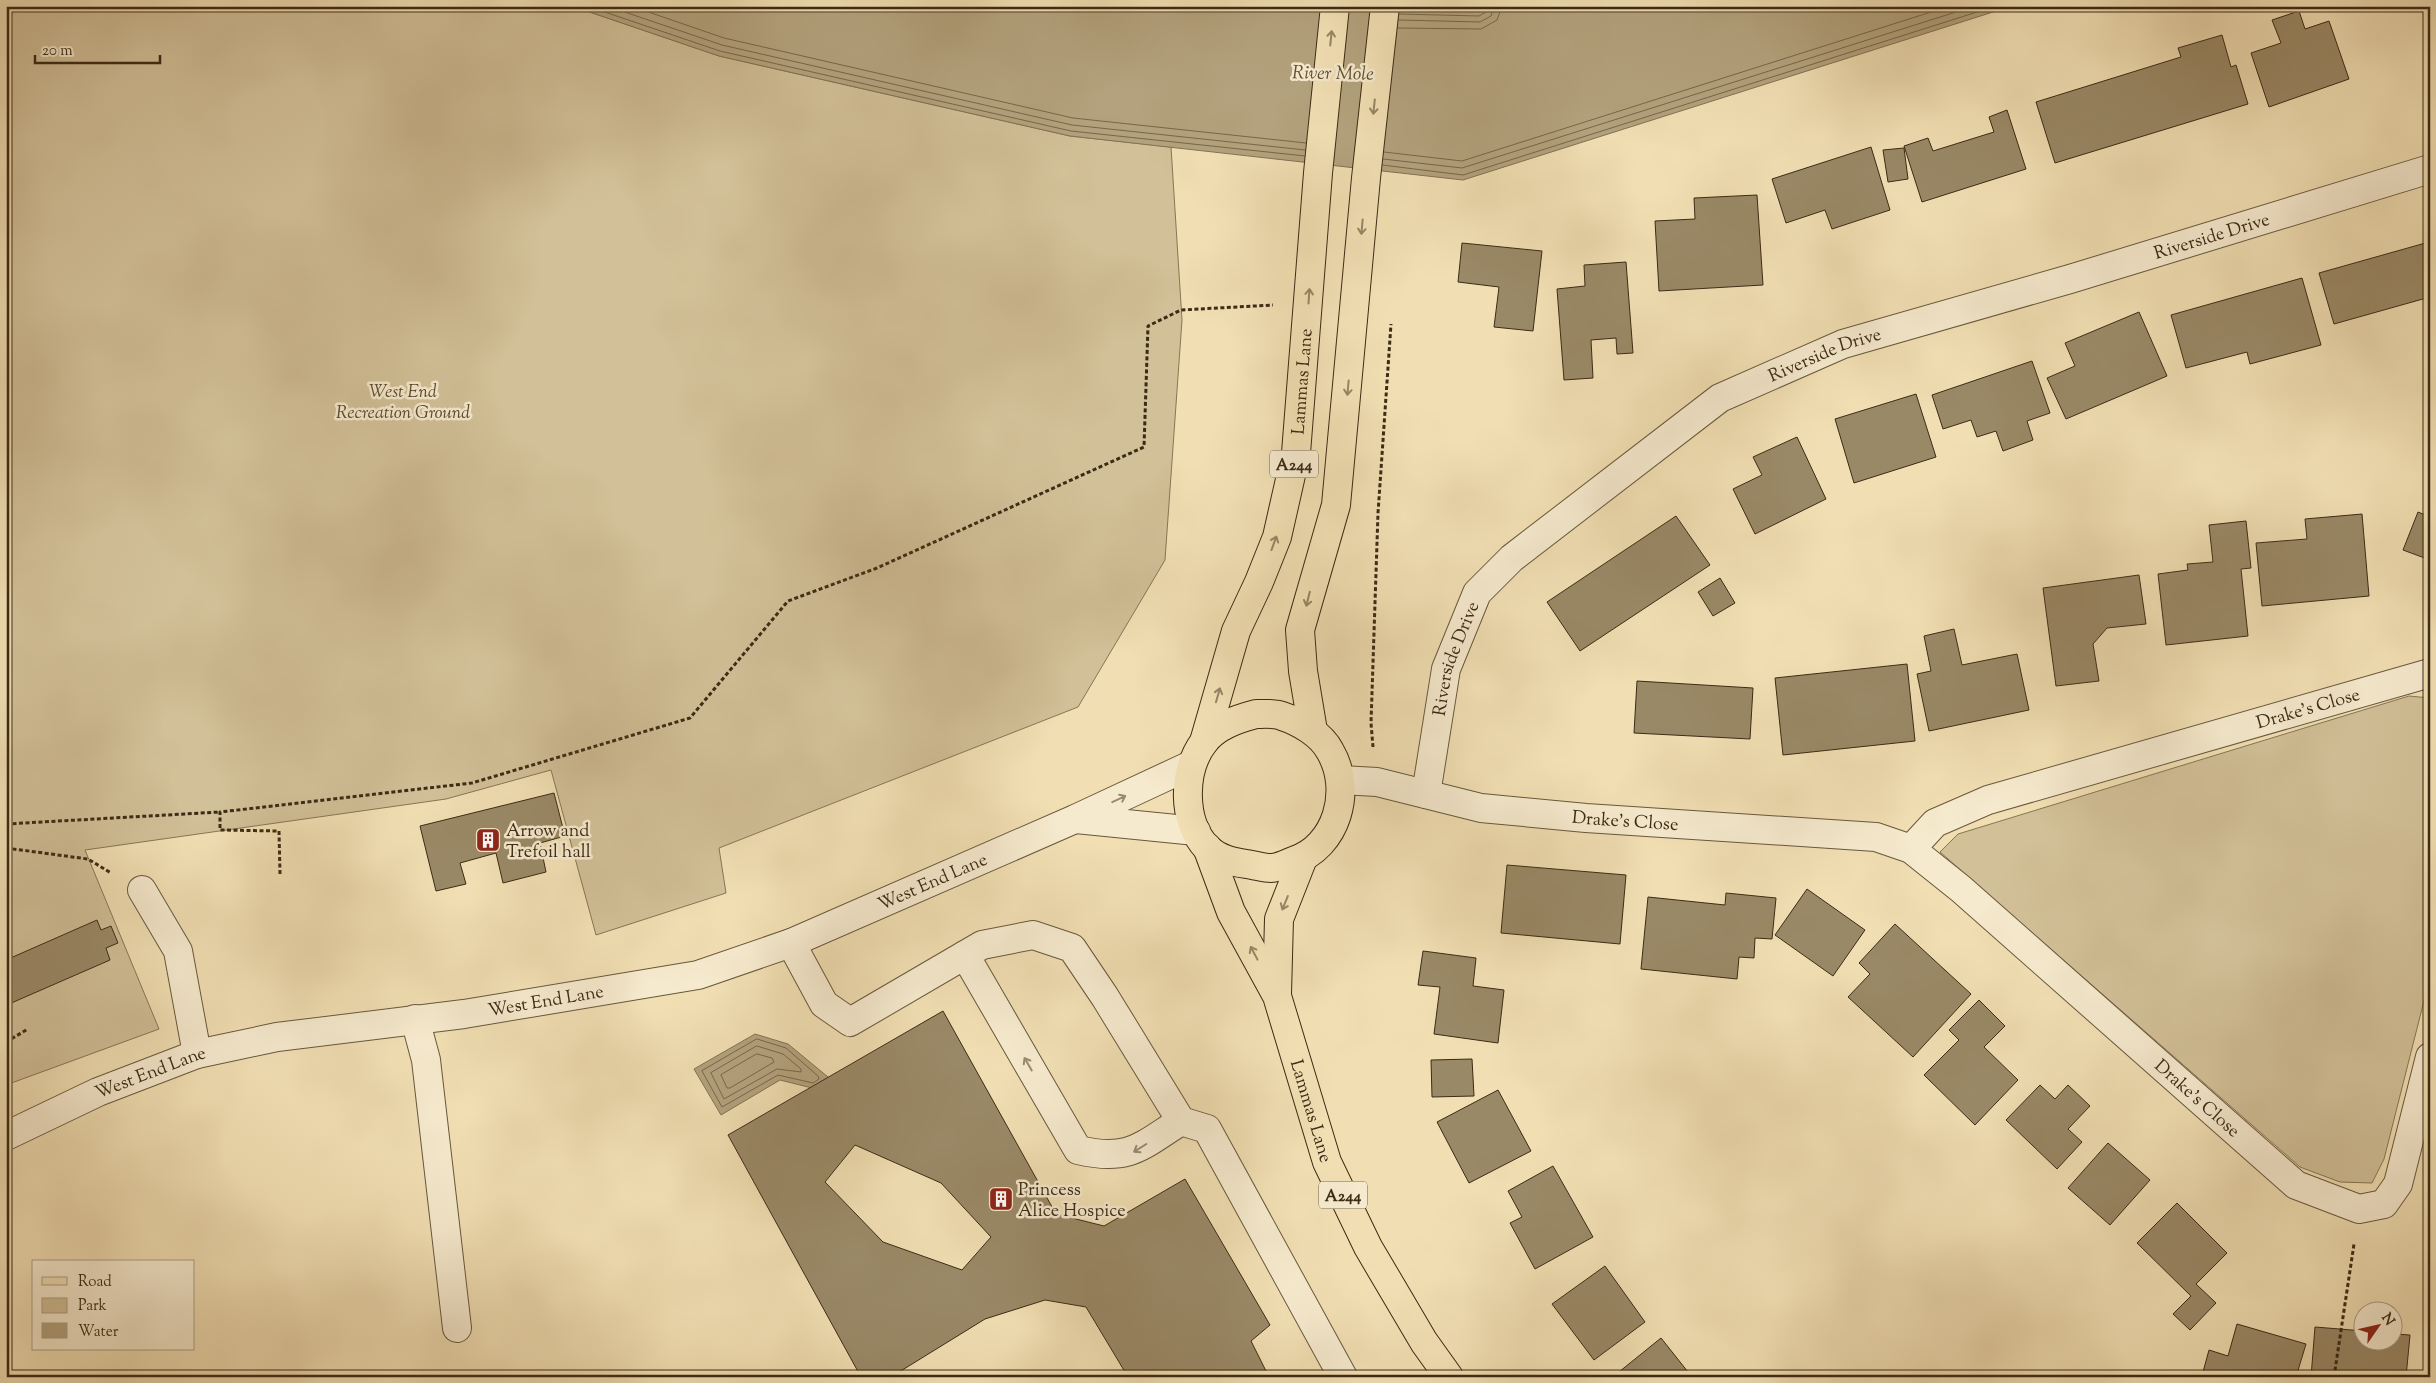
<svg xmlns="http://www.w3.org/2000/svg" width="2436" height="1383" viewBox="0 0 2436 1383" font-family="'Sorts Mill Goudy',serif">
<rect width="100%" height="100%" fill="#f1dfb3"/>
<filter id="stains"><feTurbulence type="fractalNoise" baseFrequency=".004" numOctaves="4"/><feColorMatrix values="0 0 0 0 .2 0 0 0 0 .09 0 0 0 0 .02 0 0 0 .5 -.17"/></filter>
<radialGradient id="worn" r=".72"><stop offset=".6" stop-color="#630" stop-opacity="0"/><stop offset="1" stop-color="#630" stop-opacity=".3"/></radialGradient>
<!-- green -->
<g fill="#d2c098" stroke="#867656">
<polygon points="6,6 572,6 719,56 1070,136 1171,147 1182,320 1165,560 1078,707 719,848 726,893 596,935 551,770 446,799 85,850 159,1029 6,1085"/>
<polygon points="2409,696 2430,698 2430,977 2384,1159 2372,1183 2340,1182 2300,1167 1940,852 1958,834"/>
</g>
<!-- water -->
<g fill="#b3a27d" stroke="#837253">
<polygon points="572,6 1254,6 1478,11 1487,6 2012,6 1463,180 1070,136 719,56"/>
<polygon points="755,1034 788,1044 828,1077 816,1089 780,1080 721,1115 694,1069"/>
</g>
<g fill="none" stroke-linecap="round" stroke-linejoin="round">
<!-- shore -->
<g stroke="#776649" stroke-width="1">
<polyline points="587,6 720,51 1071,131 1305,156"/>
<polyline points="607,6 722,45 1072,125 1305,150"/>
<polyline points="631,6 724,38 1073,118 1306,143"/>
<polyline points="1399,14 1479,16 1486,12 1488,6"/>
<polyline points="1399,20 1480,22 1491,16 1494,6"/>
<polyline points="1398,28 1481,29 1497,20 1502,6"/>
<polyline points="1384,152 1462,161 1950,6"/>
<polyline points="1383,159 1462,168 1975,6"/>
<polyline points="1382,165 1463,175 1996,6"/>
<polygon points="757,1039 786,1048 818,1076 819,1079 813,1083 778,1075 722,1107 702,1071"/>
<polygon points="757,1046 783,1054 801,1069 801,1072 777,1069 724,1099 711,1073"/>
<polygon points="757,1054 772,1058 774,1062 730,1088 727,1088 721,1075"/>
</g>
</g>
<!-- building -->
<g fill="#9a8967" stroke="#3b2b15" fill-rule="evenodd">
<polygon points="2299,11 2305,29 2329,21 2349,79 2269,107 2251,53 2281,43 2272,20"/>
<polygon points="2222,35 2231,67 2236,65 2248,104 2055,163 2036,102 2181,57 2178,48"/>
<polygon points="2007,110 2026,169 1922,202 1904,146 1928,138 1933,151 1994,132 1989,117"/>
<polygon points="1871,147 1890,210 1832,229 1825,210 1786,223 1772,179"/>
<polygon points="1904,148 1908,179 1888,182 1883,150"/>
<polygon points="1757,195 1763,285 1659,291 1655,221 1695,219 1694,198"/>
<polygon points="2429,242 2430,297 2334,324 2319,273"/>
<polygon points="1462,243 1542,251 1533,331 1494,327 1499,287 1458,282"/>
<polygon points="1626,262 1633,353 1617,354 1616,338 1591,340 1593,378 1564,380 1557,289 1585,286 1584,265"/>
<polygon points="2302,278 2321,345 2250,364 2247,352 2186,368 2171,315"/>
<polygon points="2139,312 2167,376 2066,419 2047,378 2075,366 2065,343"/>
<polygon points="2032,361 2050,413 2027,421 2033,440 2003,451 1996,431 1977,437 1971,420 1943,429 1932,395"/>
<polygon points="1916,394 1936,457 1854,483 1835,419"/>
<polygon points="1797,437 1826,499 1755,534 1733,489 1762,475 1753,457"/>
<polygon points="2418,512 2430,517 2430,560 2403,550"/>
<polygon points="2362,514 2369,596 2262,606 2256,543 2307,539 2305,519"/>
<polygon points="1676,516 1710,565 1580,651 1547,602"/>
<polygon points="2246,521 2251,568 2241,569 2248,636 2166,645 2158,574 2188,570 2187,564 2213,562 2209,525"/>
<polygon points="2139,575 2146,624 2107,628 2093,644 2099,681 2056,686 2043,588"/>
<polygon points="1720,578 1735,603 1713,616 1698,592"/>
<polygon points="1954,629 1962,665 2017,654 2029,710 1929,731 1917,674 1931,671 1924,636"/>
<polygon points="1907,664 1915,741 1783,755 1775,678"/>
<polygon points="1637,681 1753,688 1750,739 1634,733"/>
<polygon points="554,793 565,836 540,843 546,872 503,883 496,853 460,863 466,884 436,891 420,826"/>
<polygon points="1507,865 1626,875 1620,944 1501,933"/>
<polygon points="1807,889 1865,930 1833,976 1775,935"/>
<polygon points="1726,893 1776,898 1772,939 1755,938 1754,958 1739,957 1737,979 1641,969 1648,897 1725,905"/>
<polygon points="97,920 101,930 111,926 118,943 106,948 110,960 9,1004 6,997 6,960"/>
<polygon points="1895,924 1971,994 1913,1057 1848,997 1870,974 1859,963"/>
<polygon points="1423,951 1476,958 1473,986 1504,990 1498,1043 1434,1034 1440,987 1418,985"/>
<polygon points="1979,1000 2005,1026 1984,1047 2018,1080 1975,1125 1924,1075 1959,1040 1949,1030"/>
<path d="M943 1011 1056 1214 1104 1226 1185 1179 1270 1325 1251 1341 1269 1377H1128L1086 1307 1045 1300 985 1319 891 1377H861L728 1135ZM855 1145 941 1183 991 1237 962 1270 883 1242 825 1182Z"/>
<polygon points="1472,1059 1474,1096 1432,1097 1431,1060"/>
<polygon points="2040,1085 2055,1099 2068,1085 2090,1106 2068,1129 2082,1142 2057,1169 2006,1120"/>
<polygon points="1498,1090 1531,1151 1469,1183 1437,1122"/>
<polygon points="2108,1143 2150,1180 2110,1225 2068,1188"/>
<polygon points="1553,1166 1593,1237 1535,1269 1510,1223 1522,1217 1508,1191"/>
<polygon points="2177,1203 2227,1253 2196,1284 2216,1303 2190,1330 2173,1314 2191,1296 2137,1243"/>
<polygon points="1605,1266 1645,1322 1594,1360 1552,1304"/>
<polygon points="2237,1324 2306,1344 2296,1377 2219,1377 2203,1372 2209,1350 2228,1356"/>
<polygon points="2315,1327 2364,1331 2364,1340 2394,1340 2394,1334 2410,1335 2406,1377 2311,1377"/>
<polygon points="1661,1338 1692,1377 1614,1377 1614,1376"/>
</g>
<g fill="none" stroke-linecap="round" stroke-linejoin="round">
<defs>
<g id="minor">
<path id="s1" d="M1341 780 1377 782 1481 808 1586 818 1876 837 1911 849 1961 889 2296 1185 2359 1209 2384 1204 2398 1184 2430 1057"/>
<path id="s2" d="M1426 794 1446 669 1477 593 1512 558 1720 398 1843 344 2070 279 2430 169"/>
<polyline points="1076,819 1196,831"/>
<path id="s3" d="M1911 849 1935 823 1988 800 2430 673"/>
<polyline points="142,890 178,951 197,1054"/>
<polyline points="791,943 824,1004 850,1022 982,945 1033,935 1072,948 1105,997 1181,1121 1207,1129 1343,1377"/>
<path d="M965 955 1078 1150C1129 1162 1140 1147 1181 1121"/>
<polyline points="415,1019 426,1060 457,1328"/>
<path id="s4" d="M6 1136 98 1092 197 1054 277 1037 464 1014 698 975 791 943 1075 819 1191 765"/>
</g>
<g id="major">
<path d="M1256 714C1264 714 1275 713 1282 716 1300 722 1321 734 1330 751 1353 790 1337 847 1293 861 1286 864 1278 868 1271 868 1265 868 1258 866 1252 865 1235 862 1221 861 1207 848 1182 822 1182 771 1204 742 1216 726 1237 719 1256 714Z"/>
<polyline points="1313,731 1303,671 1300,630 1336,505 1366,178 1385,6"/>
<path id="s5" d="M1204 742 1236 631 1259 582 1277 537 1296 453 1318 173 1335 6"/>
<path id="s6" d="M1207 847 1231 912 1277 996 1327 1162 1368 1247 1424 1342 1449 1377"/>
<polyline points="1277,994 1279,919 1303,858"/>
</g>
</defs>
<!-- minor casing -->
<use href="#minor" stroke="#68583c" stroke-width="30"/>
<!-- major casing -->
<use href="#major" stroke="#3b2b15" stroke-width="30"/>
<!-- path -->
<g stroke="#3b2b15" stroke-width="3" stroke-dasharray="4 2.5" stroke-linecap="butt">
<polyline points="1373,747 1371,723 1378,513 1391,324"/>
<polyline points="6,824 220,812"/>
<polyline points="6,848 88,859 111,873"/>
<polyline points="280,874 279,831 220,830 220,812 472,783 690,718 788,601 877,568 1144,447 1148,326 1181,310 1273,305"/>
<polyline points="6,1042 28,1029"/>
<polyline points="2334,1377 2354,1244"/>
</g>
<!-- minor -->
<use href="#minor" stroke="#f6eace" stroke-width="28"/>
<!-- major -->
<use href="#major" stroke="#f1dfb3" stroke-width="28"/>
</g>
<!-- one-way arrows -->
<defs><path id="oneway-shaft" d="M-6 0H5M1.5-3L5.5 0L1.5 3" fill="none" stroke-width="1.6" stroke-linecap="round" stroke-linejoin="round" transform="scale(1.25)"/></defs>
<g stroke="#968564">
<use href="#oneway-shaft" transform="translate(1331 38) rotate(-84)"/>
<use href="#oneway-shaft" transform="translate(1374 107) rotate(96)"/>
<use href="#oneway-shaft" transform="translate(1362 227) rotate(95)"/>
<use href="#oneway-shaft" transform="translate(1309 296) rotate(-86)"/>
<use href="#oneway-shaft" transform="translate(1348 388) rotate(95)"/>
<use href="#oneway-shaft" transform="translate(1274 543) rotate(-70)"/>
<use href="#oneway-shaft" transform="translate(1308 599) rotate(104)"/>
<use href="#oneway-shaft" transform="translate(1218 695) rotate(-74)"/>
<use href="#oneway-shaft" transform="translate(1285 903) rotate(112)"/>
<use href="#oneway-shaft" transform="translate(1254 953) rotate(-118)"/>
</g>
<g stroke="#988a72">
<use href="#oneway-shaft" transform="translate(1119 799) rotate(-25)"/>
<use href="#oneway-shaft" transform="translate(1028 1064) rotate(-120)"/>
<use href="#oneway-shaft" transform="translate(1140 1148) rotate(148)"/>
</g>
<!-- icons -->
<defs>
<symbol id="building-square" viewBox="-11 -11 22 22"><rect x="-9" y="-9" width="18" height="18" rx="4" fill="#8f2418" stroke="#f6eace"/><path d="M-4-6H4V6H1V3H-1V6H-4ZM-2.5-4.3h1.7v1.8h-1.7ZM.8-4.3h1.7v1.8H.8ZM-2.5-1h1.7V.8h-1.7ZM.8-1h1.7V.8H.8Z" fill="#fff"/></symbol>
</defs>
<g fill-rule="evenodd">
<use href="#building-square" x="474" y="826" width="28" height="28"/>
<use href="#building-square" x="987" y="1185" width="28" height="28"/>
</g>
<g text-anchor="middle" stroke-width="5" stroke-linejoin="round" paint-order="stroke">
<!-- shield labels -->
<g fill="#f6eace" stroke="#73644c" stroke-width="1">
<rect x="1270" y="450.5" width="48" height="27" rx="4"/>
<rect x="1319" y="1181.5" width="48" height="27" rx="4"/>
</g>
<g font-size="16" font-weight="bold" fill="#3b2b15">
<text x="1294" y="470">A244</text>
<text x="1343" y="1201">A244</text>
</g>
<!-- street labels -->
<g font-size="18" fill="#3b2b15" stroke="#f6eace">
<text dy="6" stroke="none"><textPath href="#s2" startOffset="1039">Riverside Drive</textPath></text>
<text dy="6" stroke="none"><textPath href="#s2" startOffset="634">Riverside Drive</textPath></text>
<text dy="6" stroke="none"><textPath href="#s5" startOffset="376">Lammas Lane</textPath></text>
<text dy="6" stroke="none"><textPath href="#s2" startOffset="139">Riverside Drive</textPath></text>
<text dy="6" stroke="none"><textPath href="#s3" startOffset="426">Drake's Close</textPath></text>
<text dy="6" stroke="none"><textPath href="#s1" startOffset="288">Drake's Close</textPath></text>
<text dy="6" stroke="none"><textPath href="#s4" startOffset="968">West End Lane</textPath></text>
<text dy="6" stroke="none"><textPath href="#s4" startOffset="561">West End Lane</textPath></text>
<text dy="6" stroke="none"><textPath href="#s4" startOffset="158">West End Lane</textPath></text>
<text dy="6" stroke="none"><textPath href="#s1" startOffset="956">Drake's Close</textPath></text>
<text dy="6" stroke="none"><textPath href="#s6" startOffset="285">Lammas Lane</textPath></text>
</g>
<!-- park labels -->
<g font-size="18" font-style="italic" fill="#59492f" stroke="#f6eace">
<text x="403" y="397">West End<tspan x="403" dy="21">Recreation Ground</tspan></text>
</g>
<!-- poi labels -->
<g font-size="18" fill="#3b2b15" stroke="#f6eace" text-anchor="start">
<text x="506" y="836">Arrow and<tspan x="506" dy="21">Trefoil hall</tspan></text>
<text x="1018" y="1195">Princess<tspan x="1018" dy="21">Alice Hospice</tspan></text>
</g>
<!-- water labels -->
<g font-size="19" font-style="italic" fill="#5f4f34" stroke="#f6eace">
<text transform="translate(1333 72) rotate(1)" y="7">River Mole</text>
</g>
</g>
<!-- margin -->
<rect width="2436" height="1383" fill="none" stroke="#f1dfb3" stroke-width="25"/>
<rect x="8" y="8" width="2421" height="1368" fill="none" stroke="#3b2b15" stroke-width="2.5"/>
<rect x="12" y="12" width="2411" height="1358" fill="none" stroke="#3b2b15"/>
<!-- legend -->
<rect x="32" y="1260" width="162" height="90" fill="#f6eace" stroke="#ab9e84"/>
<rect x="42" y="1277" width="25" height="8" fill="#f1dfb3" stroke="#ab9e84"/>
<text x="78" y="1286" font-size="15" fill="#3b2b15">Road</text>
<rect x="42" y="1298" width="25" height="15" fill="#d2c098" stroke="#ab9e84"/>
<text x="78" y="1310" font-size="15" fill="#3b2b15">Park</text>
<rect x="42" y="1323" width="25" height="15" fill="#b3a27d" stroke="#ab9e84"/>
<text x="78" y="1336" font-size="15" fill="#3b2b15">Water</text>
<!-- north arrow -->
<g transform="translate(2378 1326) rotate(56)"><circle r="24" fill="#f6eace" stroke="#ab9e84"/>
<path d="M0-4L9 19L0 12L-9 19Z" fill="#8f2418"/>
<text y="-8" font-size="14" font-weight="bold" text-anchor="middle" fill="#3b2b15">N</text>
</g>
<!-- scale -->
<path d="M35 55v8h125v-8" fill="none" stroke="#3b2b15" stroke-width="2.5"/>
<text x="42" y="55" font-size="15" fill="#3b2b15" stroke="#f6eace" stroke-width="4" paint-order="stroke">20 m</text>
<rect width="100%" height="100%" filter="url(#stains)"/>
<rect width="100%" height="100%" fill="url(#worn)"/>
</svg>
